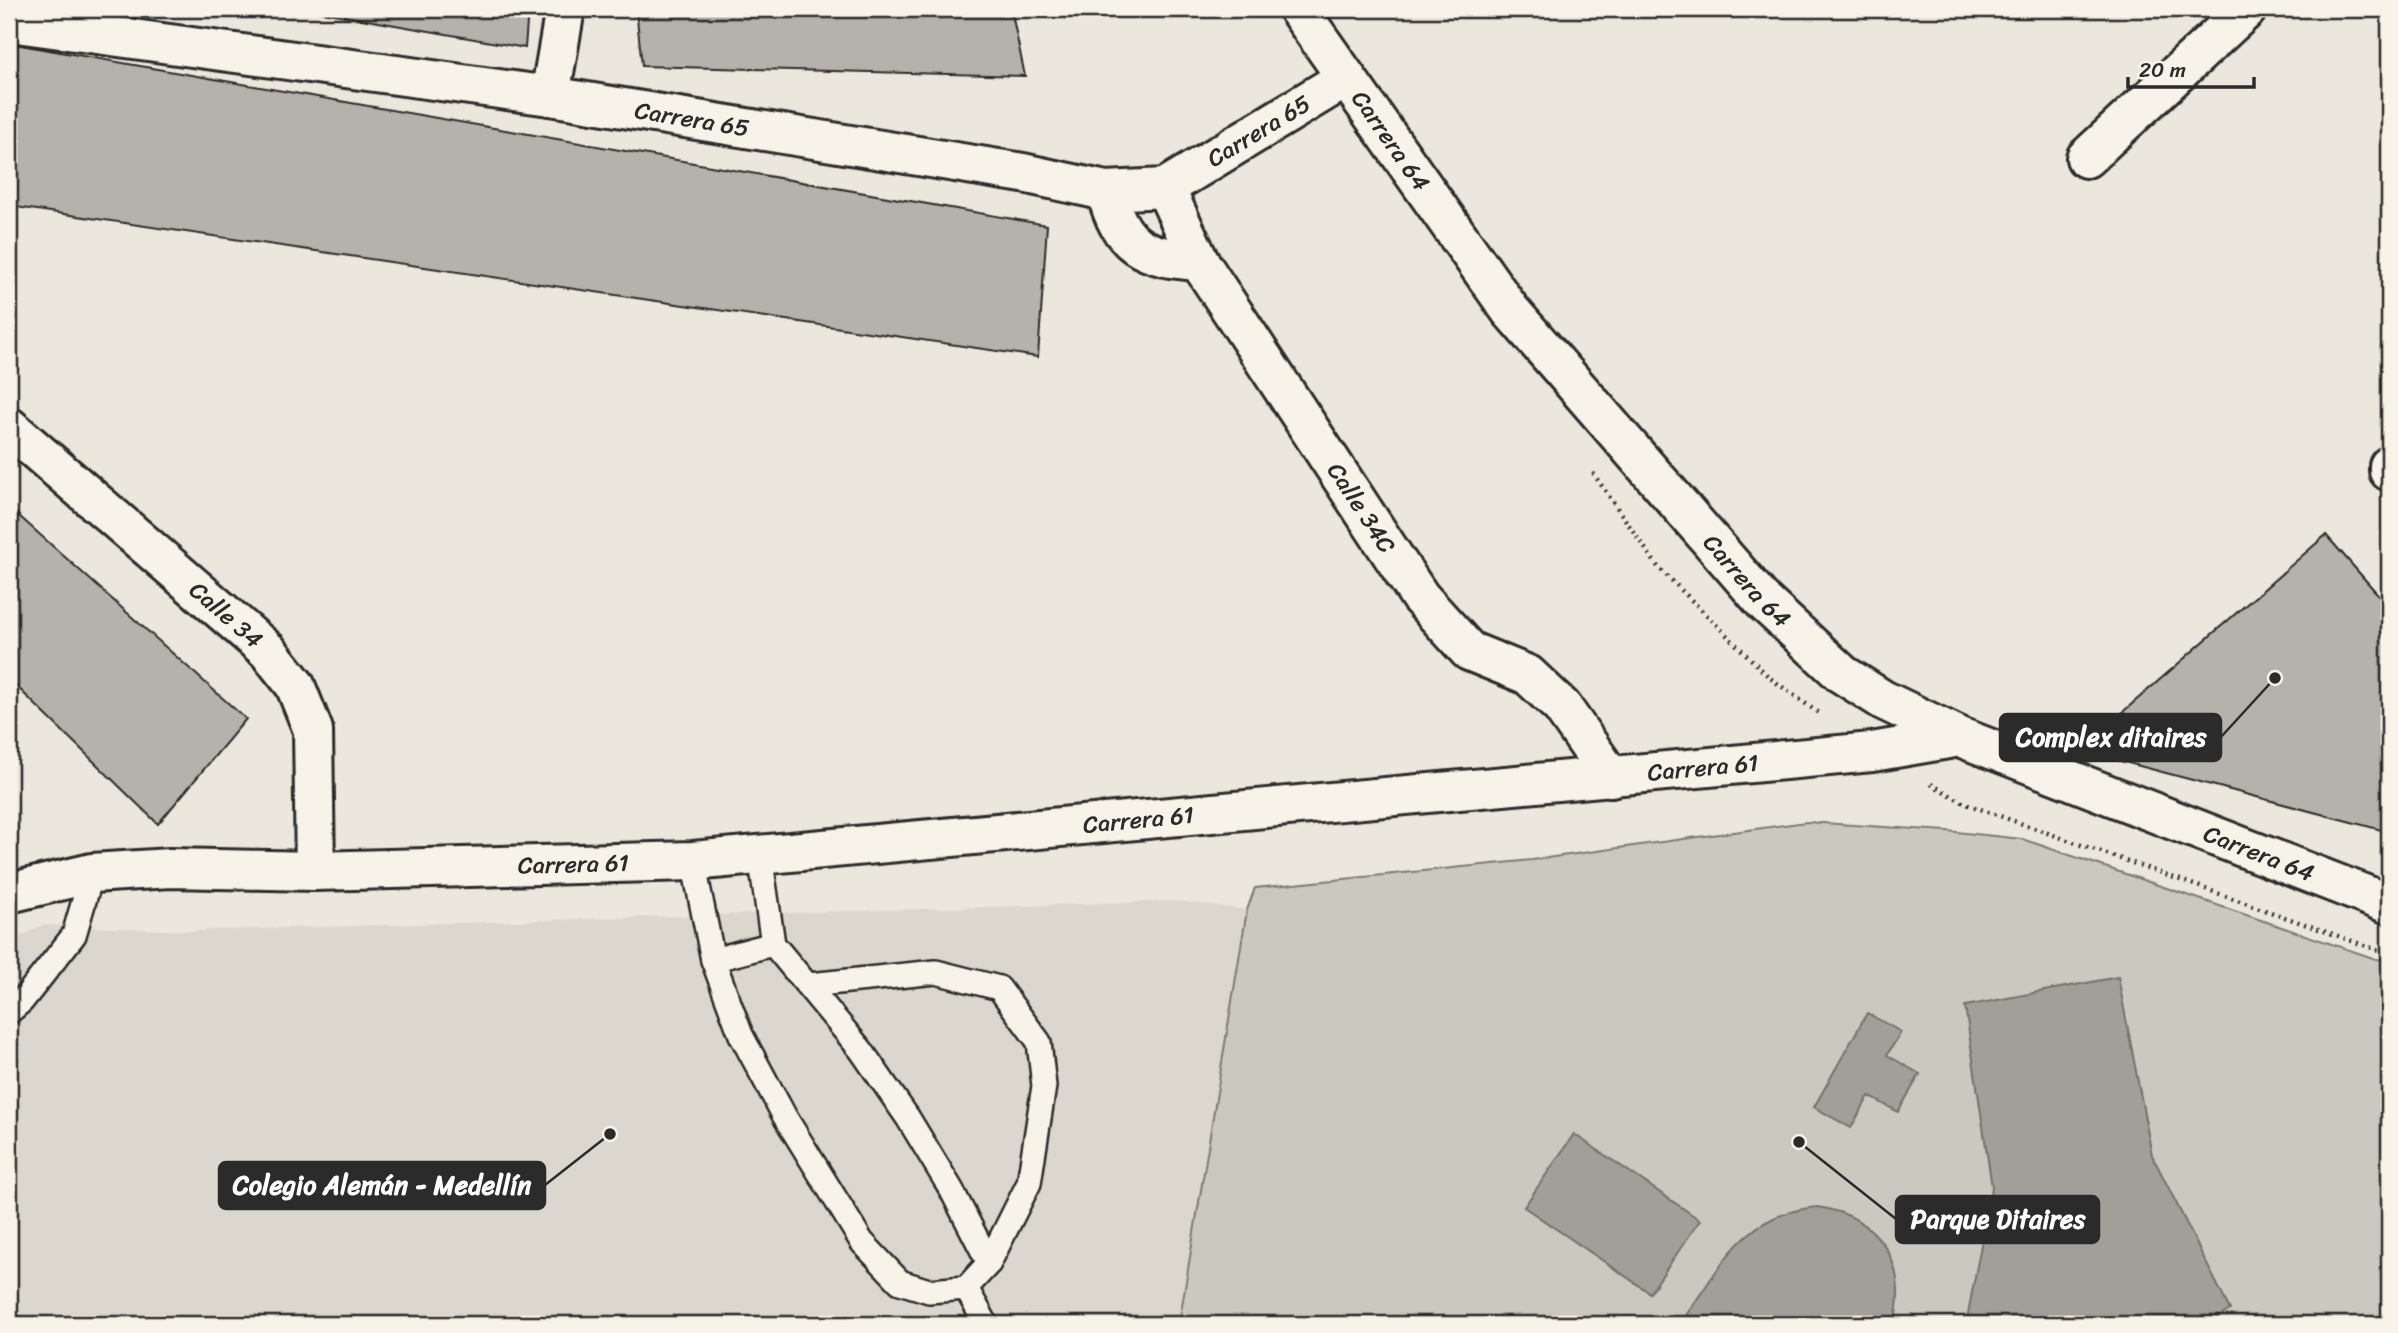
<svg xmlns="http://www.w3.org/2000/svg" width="2398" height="1333" viewBox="0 0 2398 1333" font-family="Sriracha,sans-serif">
<rect width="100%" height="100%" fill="#ebe7dd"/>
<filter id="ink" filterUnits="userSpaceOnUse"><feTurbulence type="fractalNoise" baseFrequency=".0143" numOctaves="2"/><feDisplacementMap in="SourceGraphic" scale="14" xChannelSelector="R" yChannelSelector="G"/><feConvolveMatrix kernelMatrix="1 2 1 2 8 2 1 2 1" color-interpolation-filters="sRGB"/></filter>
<g filter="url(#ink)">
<!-- built -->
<polygon fill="#dbd7ce" points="1179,901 1247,910 1179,1324 9,1324 9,943 42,925 190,931"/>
<!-- green -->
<polygon fill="#cbc8bf" stroke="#7b7a75" stroke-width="2" points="1806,822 1947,831 2022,839 2376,959 2389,960 2389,1324 1179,1324 1247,910 1255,888 1532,860"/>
<!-- water -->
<g fill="#a29f98" stroke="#72716c" stroke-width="2">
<polygon points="2118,977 2152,1155 2230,1310 2207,1324 1966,1324 1992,1187 1965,1006"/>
<polygon points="1867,1013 1901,1032 1887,1055 1920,1074 1898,1112 1869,1096 1851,1128 1814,1107"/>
<polygon points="1574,1134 1700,1220 1650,1293 1524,1207"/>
<path d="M1817 1207C1880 1216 1909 1264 1894 1324H1687L1682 1321C1723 1265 1741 1214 1817 1207Z"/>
</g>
<!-- building -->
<g fill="#b5b2ab" stroke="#2b2b2b" stroke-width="2">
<polygon points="305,9 528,9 525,48"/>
<polygon points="636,9 1011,9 1025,76 642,66"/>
<polygon points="9,43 1047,225 1038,357 9,206"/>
<polygon points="9,507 246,719 158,824 9,679"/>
<polygon points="2326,535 2389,607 2389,832 2079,750"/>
</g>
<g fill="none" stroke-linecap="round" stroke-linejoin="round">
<defs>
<g id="lane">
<polyline points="760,855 773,944 861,1050 908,1118 951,1189 989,1263"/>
<polyline points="693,861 713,960 741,1035 785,1117 862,1242 900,1282 929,1291 966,1288 989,1263 1029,1183 1044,1086 1039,1042 999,988 936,972 809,985"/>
<polyline points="713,960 773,944"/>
<polyline points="9,1012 22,1001 74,935 92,873"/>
<polyline points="966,1288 986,1324"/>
</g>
<g id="street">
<path id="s1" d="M9 22 550 96 1023 173 1106 191 1165 188 1346 78"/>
<polyline points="550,96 565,9"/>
<polyline points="2086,158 2247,9"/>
<path id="s2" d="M1165 188 1199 261 1420 597 1469 651 1528 675 1562 707 1611 777"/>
<path d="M1106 191C1121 247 1142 257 1199 261"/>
<path id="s3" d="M9 427 268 651 295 685 313 730 315 871"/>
<polyline points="2389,466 2389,471"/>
<path id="s4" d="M9 893 92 873 170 868 315 871 693 861 1872 752 1960 737"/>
</g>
<g id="secondary">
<path id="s5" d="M1298 9 1510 310 1763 601 1842 674 1883 700 1960 737 2389 904"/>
</g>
</defs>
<!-- lane casing -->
<use href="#lane" stroke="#2b2b2b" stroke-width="28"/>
<!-- street casing -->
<use href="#street" stroke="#2b2b2b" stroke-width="44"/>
<!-- secondary casing -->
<use href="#secondary" stroke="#2b2b2b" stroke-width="44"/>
<!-- path -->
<g stroke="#2b2b2b" stroke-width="4.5" stroke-dasharray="2 5" stroke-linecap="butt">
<polyline points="1593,473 1658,567 1770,678 1820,714"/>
<polyline points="1931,784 1966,804 2389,954"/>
</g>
<!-- lane -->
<use href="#lane" stroke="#f7f3e8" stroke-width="23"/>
<!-- street -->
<use href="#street" stroke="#f7f3e8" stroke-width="38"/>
<!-- secondary -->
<use href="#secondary" stroke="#f7f3e8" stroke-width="38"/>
</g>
</g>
<g text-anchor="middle" stroke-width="6" stroke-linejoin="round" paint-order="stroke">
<!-- street labels -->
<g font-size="24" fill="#2b2b2b" stroke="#f7f3e8">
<text dy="8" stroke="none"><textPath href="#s1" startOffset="690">Carrera 65</textPath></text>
<text dy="8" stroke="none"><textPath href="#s1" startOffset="1279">Carrera 65</textPath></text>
<text dy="8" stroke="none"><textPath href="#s5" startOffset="161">Carrera 64</textPath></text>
<text dy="8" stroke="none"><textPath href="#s2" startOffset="376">Calle 34C</textPath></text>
<text dy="8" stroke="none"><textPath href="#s5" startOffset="728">Carrera 64</textPath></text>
<text dy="8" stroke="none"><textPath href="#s3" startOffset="287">Calle 34</textPath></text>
<text dy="8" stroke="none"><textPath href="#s4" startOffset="1701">Carrera 61</textPath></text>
<text dy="8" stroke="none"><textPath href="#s4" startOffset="1134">Carrera 61</textPath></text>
<text dy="8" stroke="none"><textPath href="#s5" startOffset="1316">Carrera 64</textPath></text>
<text dy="8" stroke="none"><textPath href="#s4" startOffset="567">Carrera 61</textPath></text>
</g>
</g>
<!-- callouts -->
<path fill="none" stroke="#2b2b2b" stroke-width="2.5" d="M2275 678L2221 737M610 1134L545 1185M1799 1142L1896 1219"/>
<g fill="#2b2b2b" stroke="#f7f3e8" stroke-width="2.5">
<circle cx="2275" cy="678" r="7"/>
<circle cx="610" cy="1134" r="7"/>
<circle cx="1799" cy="1142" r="7"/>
</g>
<g fill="#2b2b2b" stroke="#2b2b2b" stroke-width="2.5">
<rect x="2000" y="714" width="221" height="47" rx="7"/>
<rect x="219" y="1162" width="326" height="47" rx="7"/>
<rect x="1896" y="1196" width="203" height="47" rx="7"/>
</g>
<g font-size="26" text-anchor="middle" font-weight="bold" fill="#fff">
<text x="2111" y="746">Complex ditaires</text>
<text x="382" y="1194">Colegio Alemán - Medellín</text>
<text x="1998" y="1228">Parque Ditaires</text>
</g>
<!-- margin -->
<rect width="2398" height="1333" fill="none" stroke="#f7f3e8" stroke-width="35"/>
<rect x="18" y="18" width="2363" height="1298" fill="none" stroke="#2b2b2b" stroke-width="2.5" filter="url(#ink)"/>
<!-- scale -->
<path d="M2128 77v10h126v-10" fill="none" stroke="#2b2b2b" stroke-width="3.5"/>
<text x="2139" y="77" font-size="21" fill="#2b2b2b" stroke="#f7f3e8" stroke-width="5" paint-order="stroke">20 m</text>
</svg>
